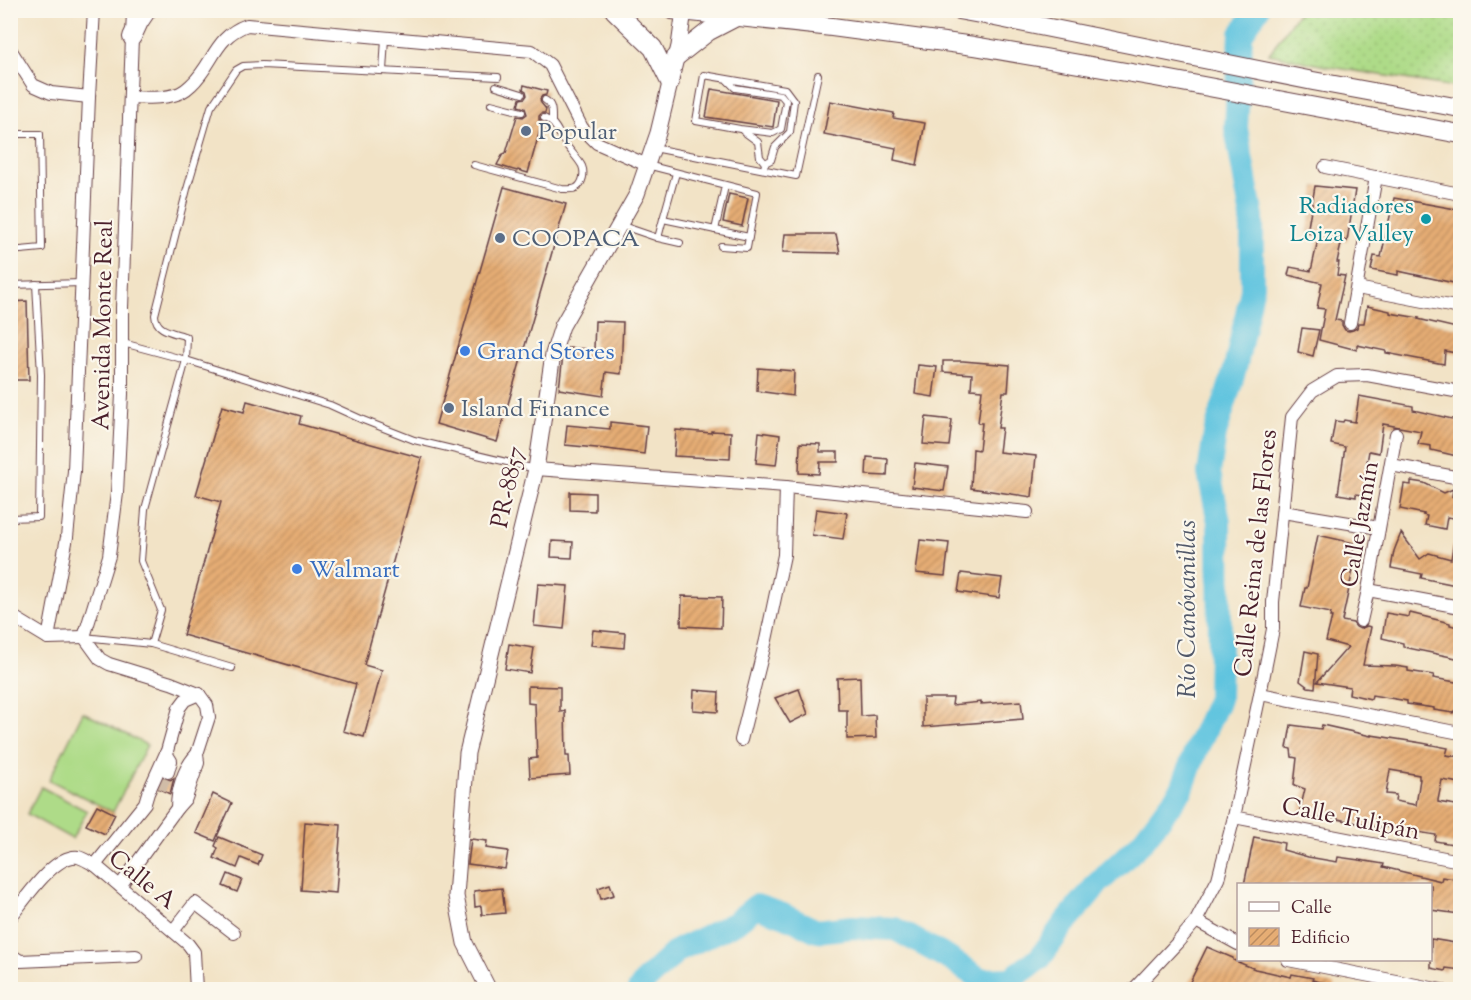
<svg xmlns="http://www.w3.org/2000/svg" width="1471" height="1000" viewBox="0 0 1471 1000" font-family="'Sorts Mill Goudy',serif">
<defs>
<pattern id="grass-dots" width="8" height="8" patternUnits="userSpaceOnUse" patternTransform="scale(1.5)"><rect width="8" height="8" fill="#aedb88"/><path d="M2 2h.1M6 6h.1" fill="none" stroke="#97bc76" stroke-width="1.8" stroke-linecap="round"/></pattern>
<pattern id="building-hatch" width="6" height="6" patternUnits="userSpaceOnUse" patternTransform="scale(1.5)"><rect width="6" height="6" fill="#e6ad74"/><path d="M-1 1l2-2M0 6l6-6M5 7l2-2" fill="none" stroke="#bc8c5f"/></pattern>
</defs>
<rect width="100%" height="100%" fill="#fbf7ec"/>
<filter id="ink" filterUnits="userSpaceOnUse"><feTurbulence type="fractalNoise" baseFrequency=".0167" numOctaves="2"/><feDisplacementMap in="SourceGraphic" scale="12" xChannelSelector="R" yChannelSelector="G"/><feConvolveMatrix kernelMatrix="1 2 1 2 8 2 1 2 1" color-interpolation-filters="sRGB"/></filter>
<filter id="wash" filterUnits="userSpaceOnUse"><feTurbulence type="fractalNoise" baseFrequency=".008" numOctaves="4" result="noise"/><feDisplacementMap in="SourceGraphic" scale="24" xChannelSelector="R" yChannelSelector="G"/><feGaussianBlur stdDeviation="1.35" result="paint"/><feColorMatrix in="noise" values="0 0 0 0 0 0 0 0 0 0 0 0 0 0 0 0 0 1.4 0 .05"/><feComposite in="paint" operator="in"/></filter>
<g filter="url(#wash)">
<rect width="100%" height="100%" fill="#f2e3c6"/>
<!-- grass -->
<polygon fill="url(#grass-dots)" stroke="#7c7d5a" stroke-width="1.5" points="1299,11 1460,11 1460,88 1325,66 1269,54"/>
<!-- garden -->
<g fill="#aedb88" stroke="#7c7d5a" stroke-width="1.5">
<polygon points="83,712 147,745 113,812 49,780"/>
<polygon points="41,787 87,811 72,839 27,814"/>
</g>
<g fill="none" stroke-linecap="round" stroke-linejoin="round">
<!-- river -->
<polyline stroke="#61c4df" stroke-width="24" points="639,990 646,980 678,950 735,923 756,906 783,915 817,931 852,927 895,929 948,958 982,980 1011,979 1040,958 1064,924 1099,882 1142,842 1182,789 1196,750 1219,699 1220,650 1219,522 1209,473 1215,434 1235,369 1252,290 1252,218 1236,128 1241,34 1257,10"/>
</g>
<g id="blocks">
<!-- building -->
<g fill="url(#building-hatch)" fill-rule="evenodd">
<polygon points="524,85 547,91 546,95 542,96 540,99 541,103 546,109 545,113 542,113 539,116 539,120 542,123 528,173 518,170 517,171 497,165 503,154 506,153 517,116 523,117 527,114 525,108 518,106 520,99 525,98 527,95 526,91 523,89"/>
<polygon points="711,89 777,100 773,127 706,117"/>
<polygon points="830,101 894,113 893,118 925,123 917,165 894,160 896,148 824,134"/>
<polygon points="1315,186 1355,190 1347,241 1342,240 1337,262 1339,262 1337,275 1345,276 1335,320 1342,321 1342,325 1345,330 1349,331 1353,330 1357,328 1358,323 1364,323 1367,306 1390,311 1390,313 1419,318 1418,319 1461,329 1461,354 1445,351 1444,364 1386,353 1386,351 1357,345 1357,350 1319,340 1325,309 1317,308 1322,283 1288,275 1290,267 1311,271 1319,235 1307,233"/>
<polygon points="504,187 566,204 497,442 436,424"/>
<polygon points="729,194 748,198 742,226 723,222"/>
<polygon points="1394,198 1461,210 1461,252 1454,283 1398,271 1398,275 1371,270 1374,256 1381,257"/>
<polygon points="785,234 836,234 840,253 783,252"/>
<polygon points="27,301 29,380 10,380 10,302"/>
<polygon points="595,321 623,322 621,374 606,372 603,396 559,389 563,355 565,348 594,349"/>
<polygon points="1302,328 1319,330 1313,356 1298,352"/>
<polygon points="943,361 963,361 1010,365 1008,392 1003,392 998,428 1002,428 999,452 1036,456 1032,497 971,488 973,449 979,450 982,423 978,423 982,390 971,389 972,374 943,372"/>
<polygon points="918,365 937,367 933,397 915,394"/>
<polygon points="758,368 794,371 793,396 757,391"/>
<polygon points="1359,396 1413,406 1413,410 1461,421 1461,457 1431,450 1431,446 1418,444 1421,431 1383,424 1379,453 1369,451 1364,480 1366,480 1363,495 1356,494 1356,497 1338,494 1345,447 1331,444 1335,421 1343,422 1344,420 1355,422"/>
<polygon points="247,401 301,416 299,424 422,458 364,665 382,670 364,737 343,731 356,684 183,635 221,502 196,495 222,406 244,412"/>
<polygon points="926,417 952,420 949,446 923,444"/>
<polygon points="610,422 647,426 644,454 607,449 565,445 567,425 610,429"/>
<polygon points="676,430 711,433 711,431 731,432 730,459 674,456"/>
<polygon points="759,432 780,435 776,465 756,463"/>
<polygon points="800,443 820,444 820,452 838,452 838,462 820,462 819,474 799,473"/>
<polygon points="867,457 888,459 887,476 866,475"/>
<polygon points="915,463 948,467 944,491 912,487"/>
<polygon points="1411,481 1424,483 1444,493 1453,489 1452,497 1461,499 1461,519 1447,517 1445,529 1425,525 1427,516 1423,515 1424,514 1400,509 1404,484 1411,485"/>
<polygon points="570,492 595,493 595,511 570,510"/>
<polygon points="816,509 847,513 843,539 812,535"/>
<polygon points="1401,533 1420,559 1429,553 1451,559 1455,535 1461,536 1461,586 1421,578 1422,574 1391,568 1394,551"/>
<polygon points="1318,535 1354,543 1351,570 1353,570 1342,621 1353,623 1356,627 1360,629 1367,626 1371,627 1363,665 1395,666 1408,668 1408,671 1434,675 1433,678 1461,683 1461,712 1454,711 1453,713 1434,710 1434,708 1407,704 1407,701 1372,695 1371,699 1349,694 1350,687 1317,682 1348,647 1326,641 1332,617 1330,617 1331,613 1301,607 1305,588 1307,588"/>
<polygon points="920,540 949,543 945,576 916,573"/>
<polygon points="552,541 573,542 572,558 551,557"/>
<polygon points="961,573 1002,578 999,598 958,592"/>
<polygon points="538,584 568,586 564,629 534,626"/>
<polygon points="682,596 722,597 721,628 681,626"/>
<polygon points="1386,613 1409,617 1410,613 1450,623 1450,625 1461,628 1461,659 1403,647 1403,643 1382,638"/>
<polygon points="593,630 625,633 624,648 591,645"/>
<polygon points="509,644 534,648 530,673 505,669"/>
<polygon points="1305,651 1318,654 1315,688 1308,687 1300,681"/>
<polygon points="860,677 861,716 875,715 876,738 847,739 847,710 838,710 837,678"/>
<polygon points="528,686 560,687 560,712 565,711 566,756 569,756 570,775 530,778 529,759 537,758 535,704 528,703"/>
<polygon points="799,689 808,714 790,723 775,698"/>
<polygon points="694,690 719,692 718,712 693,710"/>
<polygon points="923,698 953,698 952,705 981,702 981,704 1021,701 1023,719 923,727"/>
<path d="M1291 725 1321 729 1322 725 1371 736V735L1422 743 1448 748 1446 755 1461 757V783L1442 780 1438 800V802L1461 806 1459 845 1435 841 1436 835 1381 826V828L1328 817V820L1299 814 1305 789 1294 785 1297 758 1292 757 1291 749 1287 748ZM1390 770 1419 775V779H1420L1416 805 1395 801 1396 795 1386 794Z"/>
<polygon points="174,778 170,794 159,789 164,779 170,780"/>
<polygon points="213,794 232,803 215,841 196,833"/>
<polygon points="97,805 115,814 105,834 86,825"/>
<polygon points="305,822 341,825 336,893 301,890"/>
<polygon points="219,837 262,855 258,865 241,858 237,868 214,858 218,848 215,846"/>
<polygon points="1254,837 1284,843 1283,850 1308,857 1337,862 1338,857 1359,860 1384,864 1383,867 1441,881 1442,877 1461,880 1461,906 1459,914 1431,910 1431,885 1244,885"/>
<polygon points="471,839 487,841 486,848 508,851 505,869 468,864"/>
<polygon points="228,874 242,880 237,892 223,886"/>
<polygon points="610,884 614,895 601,899 598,888"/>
<polygon points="502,888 505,913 482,915 481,906 475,907 474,891"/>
<polygon points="1431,939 1461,944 1461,970 1446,968 1445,971 1431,968"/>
<polygon points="1207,947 1233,958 1233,960 1255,969 1291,977 1292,974 1313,978 1312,980 1335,985 1334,990 1200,990 1189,984"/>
</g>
</g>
</g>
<g filter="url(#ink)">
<use href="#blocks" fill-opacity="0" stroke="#633c42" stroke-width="1.5"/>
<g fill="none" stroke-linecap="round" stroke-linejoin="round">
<!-- minor-tunnel -->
<polyline stroke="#d0bca7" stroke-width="12" stroke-dasharray="12 6" stroke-linecap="butt" points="160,789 168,772"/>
<defs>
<g id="service">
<polyline points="383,71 385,38"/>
<polyline points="726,79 735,88 781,95 786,101 781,129 773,133 740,129 696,121 704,75 785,89 794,101 790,132 775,147 771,160 765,163 764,169"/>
<polyline points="496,86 522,94"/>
<path d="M545 100C553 104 552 113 552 122"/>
<polyline points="491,104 522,112"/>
<polyline points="743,131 758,142 760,157 765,163"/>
<polyline points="10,134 40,134 42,248 10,251"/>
<polyline points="654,148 796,176 818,75"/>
<path d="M474 165 562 189C567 189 572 190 576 188 583 184 585 173 582 166 578 158 570 151 565 143 557 132 557 123 544 118"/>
<polyline points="647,165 757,193 749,237 663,219 676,173"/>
<polyline points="620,225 658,238 680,243"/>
<polyline points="715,230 725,186"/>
<polyline points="658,238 663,219"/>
<polyline points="721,246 747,248 749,237"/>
<polyline points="10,285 82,283"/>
<polyline points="123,343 186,360 330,405 363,420 414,440 536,469"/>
<polyline points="10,518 39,517 41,375 36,284"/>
<polyline points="84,637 151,644 232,668"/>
<path d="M151 644 161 610 141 561 145 509 186 360 187 337C174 332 156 332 155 315L187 189 211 107 236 70 243 66 262 65 498 77"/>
</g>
<g id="minor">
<polyline points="10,49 33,85 51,93 89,97"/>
<path d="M130 97C147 98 164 99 180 93 184 91 188 88 191 85 214 64 214 37 247 25L532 51 550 65 582 128 597 143 647 165"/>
<polyline points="1325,167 1460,194"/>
<polyline points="1357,288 1460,308"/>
<polyline points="1350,323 1376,177"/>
<polyline points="1391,465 1460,478"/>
<polyline points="536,469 786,487 1027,512"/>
<polyline points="1283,512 1379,528"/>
<polyline points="1368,590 1460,607"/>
<polyline points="10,615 48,638 84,637"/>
<polyline points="1361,621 1368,590 1396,434"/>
<polyline points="84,637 109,556 117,493 122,394 122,308 133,10"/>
<polyline points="84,637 100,659 109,664 171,683 199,694"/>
<polyline points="48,638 67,537 74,471 89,97 94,10"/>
<polyline points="1260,694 1460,733"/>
<polyline points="741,740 766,640 784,555 786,487"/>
<polyline points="166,753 171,761 168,772"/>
<path d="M177 808C177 790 184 767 197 754"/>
<polyline points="1234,817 1460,861"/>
<polyline points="95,865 145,803 148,793 167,751 179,708 185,700 199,694"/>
<polyline points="120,886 177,808 186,798 198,763 197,754 209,717 207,705 199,694"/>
<path d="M10 918C24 901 54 854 78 857 83 858 90 863 95 865L188 944 194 952 196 990"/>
<polyline points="1196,921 1238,944"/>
<polyline points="173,931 195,903 234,933"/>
<polyline points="10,954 20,961 136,956"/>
<polyline points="1288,960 1442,990"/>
<polyline points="1133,990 1177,943 1196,921 1218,879 1234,817 1260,694 1273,629 1273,602 1292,417 1312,391 1337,376 1367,375 1460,392"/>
</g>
<polyline id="tertiary" points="489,990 465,943 456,896 467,753 536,469 553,354 562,326 637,194 658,133 679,46 684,10"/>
<g id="primary">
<polyline points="614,10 653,48 670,82"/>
<polyline points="672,10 832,27 974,46 1155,77 1460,134"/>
<polyline points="958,10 980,14 1313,81 1460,108"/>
<polyline points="132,37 139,22 147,10"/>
<polyline points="676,57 709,31 736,17"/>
</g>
</defs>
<!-- service casing -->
<use href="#service" stroke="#633c42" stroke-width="8"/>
<!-- minor casing -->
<use href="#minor" stroke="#633c42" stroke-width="14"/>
<!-- tertiary casing -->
<use href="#tertiary" stroke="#633c42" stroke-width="17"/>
<!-- primary casing -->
<use href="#primary" stroke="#633c42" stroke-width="20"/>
<!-- service -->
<use href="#service" stroke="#fff" stroke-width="6"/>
<!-- minor -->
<use href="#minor" stroke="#fff" stroke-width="12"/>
<!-- tertiary -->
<use href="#tertiary" stroke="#fff" stroke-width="15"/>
<!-- primary -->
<use href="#primary" stroke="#fff" stroke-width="18"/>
</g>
</g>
<!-- markers -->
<g fill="#5c6f8a" stroke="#fbf7ec" stroke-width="2">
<circle cx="526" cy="131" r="6"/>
<circle cx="500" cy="238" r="6"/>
<circle cx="449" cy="408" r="6"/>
</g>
<circle fill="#0f9aa8" stroke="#fbf7ec" stroke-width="2" cx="1426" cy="219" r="6"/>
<g fill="#3f7fe0" stroke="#fbf7ec" stroke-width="2">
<circle cx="465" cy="351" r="6"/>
<circle cx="297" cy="569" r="6"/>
</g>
<g text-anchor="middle" stroke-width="4.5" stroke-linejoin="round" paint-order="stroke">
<!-- service labels -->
<g font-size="24" fill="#4e5e75" stroke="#fbf7ec" text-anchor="start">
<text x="538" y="139">Popular</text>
<text x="512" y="246">COOPACA</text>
<text x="461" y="416">Island Finance</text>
</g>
<!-- culture labels -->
<g font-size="24" fill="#0d838f" stroke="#fbf7ec" text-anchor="end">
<text x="1414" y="213">Radiadores<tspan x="1414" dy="28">Loiza Valley</tspan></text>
</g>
<!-- street labels -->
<g font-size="24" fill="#4a1f2b" stroke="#fbf7ec">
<text transform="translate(102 325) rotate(-89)" y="8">Avenida Monte Real</text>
<text transform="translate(507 487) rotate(-78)" y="8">PR-8857</text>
<text transform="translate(1359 524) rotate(-80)" y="8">Calle Jazmín</text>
<text transform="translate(1255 553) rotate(-84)" y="8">Calle Reina de las Flores</text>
<text transform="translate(1351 818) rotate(11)" y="8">Calle Tulipán</text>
<text transform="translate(143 879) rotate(39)" y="8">Calle A</text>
</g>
<!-- shop labels -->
<g font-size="24" fill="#366cbe" stroke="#fbf7ec" text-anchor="start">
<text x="477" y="359">Grand Stores</text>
<text x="309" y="577">Walmart</text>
</g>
<!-- water labels -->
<g font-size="26" font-style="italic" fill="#52596a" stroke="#fbf7ec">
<text transform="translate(1186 609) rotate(-90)" y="9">Río Canóvanillas</text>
</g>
</g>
<!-- margin -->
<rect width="1471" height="1000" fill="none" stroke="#fbf7ec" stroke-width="36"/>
<!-- legend -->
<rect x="1237" y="883" width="195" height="78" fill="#fbf7ec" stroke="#b4a19f" stroke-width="1.5"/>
<rect x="1249" y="902" width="30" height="9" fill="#ffffff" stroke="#b4a19f" stroke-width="1.5"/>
<text x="1291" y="913" font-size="18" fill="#4a1f2b">Calle</text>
<rect x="1249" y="928" width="30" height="18" fill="url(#building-hatch)" stroke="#b4a19f" stroke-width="1.5"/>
<text x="1291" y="943" font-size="18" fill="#4a1f2b">Edificio</text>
</svg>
